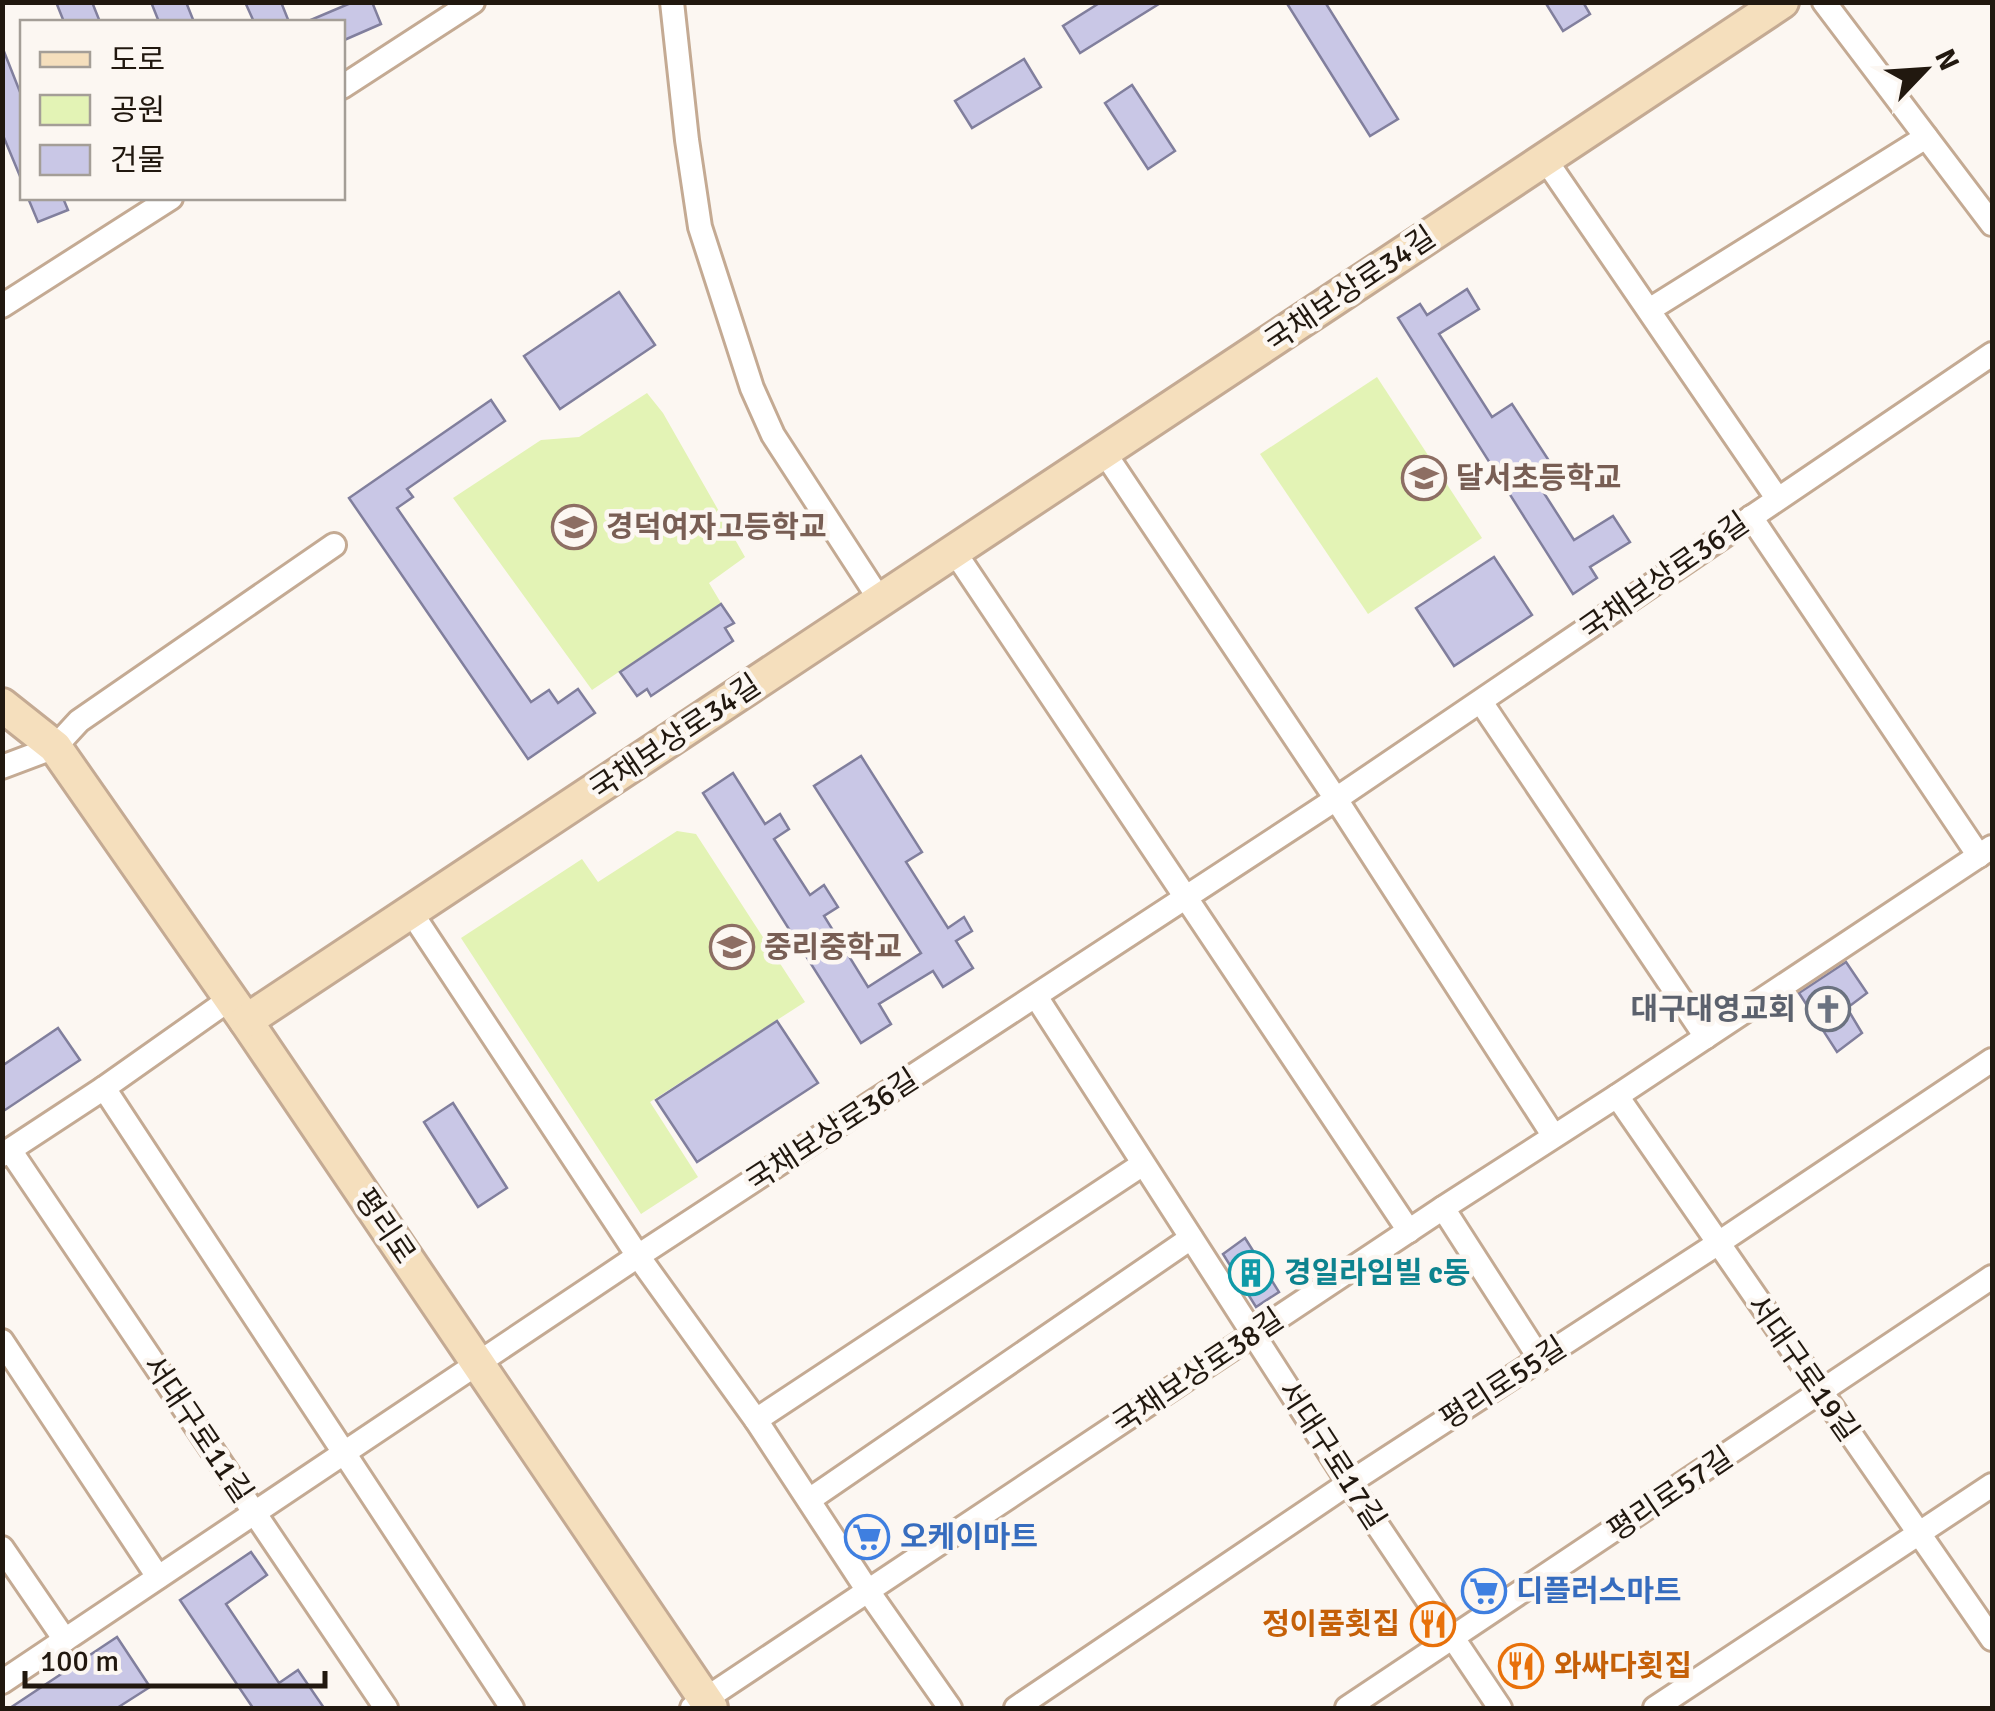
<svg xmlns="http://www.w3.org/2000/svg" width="1995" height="1711" viewBox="0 0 1995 1711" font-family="Signika,'Noto Sans KR',sans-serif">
<rect width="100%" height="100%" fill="#fcf7f2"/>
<!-- green -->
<g fill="#e3f3b5">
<polygon points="1377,377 1482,538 1368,614 1260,454"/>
<polygon points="647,393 663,413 745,557 709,583 721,603 592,690 453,498 541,440 579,437"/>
<polygon points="677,831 696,834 805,1002 650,1102 698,1177 641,1214 461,938 582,859 598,882"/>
</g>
<!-- building -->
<g fill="#c9c7e6" stroke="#817f9d" stroke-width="2.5">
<polygon points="56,2 92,2 100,22 64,22"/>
<polygon points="151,2 186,2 194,22 159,22"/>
<polygon points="245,2 281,2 289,22 254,22"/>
<polygon points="353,2 372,2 381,24 342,41 342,22 306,22"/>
<polygon points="1101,2 1162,2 1080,53 1063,26"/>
<polygon points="1286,2 1325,2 1398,119 1370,136"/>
<polygon points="1545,2 1583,2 1590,14 1563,31"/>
<polygon points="3,49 22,97 22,181 2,133"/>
<polygon points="1024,59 1041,87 972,128 955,101"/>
<polygon points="1132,85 1175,151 1148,169 1105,103"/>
<polygon points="28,198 63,198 68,210 38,222"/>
<polygon points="1467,289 1479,309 1439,334 1492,417 1512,404 1553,467 1535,479 1574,540 1613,516 1630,542 1590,567 1597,578 1573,594 1398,318 1420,304 1427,315"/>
<polygon points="619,292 655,345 560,409 524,356"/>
<polygon points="491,400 505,421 407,489 413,497 397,508 531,702 549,690 558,703 578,689 595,713 528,759 349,498"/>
<polygon points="1494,557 1532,615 1454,666 1416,608"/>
<polygon points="721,604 734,623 725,628 733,641 651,696 647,689 637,696 620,672"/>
<polygon points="861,756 922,852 906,862 948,928 964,917 972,931 956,941 973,968 943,987 933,971 879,1004 891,1024 861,1043 703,793 733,773 765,824 780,814 789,829 774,839 810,895 824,885 838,907 824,916 868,987 921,953 814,786"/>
<polygon points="1846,962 1867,993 1847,1008 1862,1033 1837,1052 1799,993"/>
<polygon points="777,1021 818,1083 697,1162 656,1100"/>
<polygon points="58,1028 80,1060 2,1112 2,1066"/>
<polygon points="453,1103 507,1188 478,1207 424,1122"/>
<polygon points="1245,1238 1279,1292 1256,1307 1223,1254"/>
<polygon points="251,1552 267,1575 226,1604 279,1683 298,1670 324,1708 253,1708 180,1600"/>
<polygon points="117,1637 150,1687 117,1708 10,1708"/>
</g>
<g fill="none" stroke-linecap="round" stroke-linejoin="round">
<defs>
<g id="street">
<polyline points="672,2 687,140 700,227 752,388 773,435 880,600"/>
<polyline points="1824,2 1992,224"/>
<polyline points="342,87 473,2"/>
<polyline points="1545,159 1777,498"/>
<polyline points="2,306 171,198"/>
<polyline points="1649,310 1926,137"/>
<polyline points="1104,452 1336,799 1553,1135"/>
<polyline points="1751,517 1979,856"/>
<polyline points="954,551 1409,1231"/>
<polyline points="1481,702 1706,1037"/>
<polyline points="2,767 55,747 79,721 334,545"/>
<polyline points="411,912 638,1256 756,1420 868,1591 950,1708"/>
<polyline points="1037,998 1349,1483 1500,1708"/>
<polyline points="104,1088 512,1708"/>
<polyline points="1617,1096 1992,1639"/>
<polyline points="10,1150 386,1708"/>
<polyline points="2,1155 104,1088 230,999"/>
<polyline points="1443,1208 1540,1359"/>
<polyline points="2,1341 158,1577"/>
<polyline points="756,1420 1143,1164"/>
<polyline points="809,1500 1191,1238"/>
<polyline points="2,1548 65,1640"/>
<polyline points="2,1682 638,1256 1336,799 1992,354"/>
<polyline points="692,1708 1443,1208 1617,1096 1992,847"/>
<polyline points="1016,1708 1349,1483 1717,1244 1992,1060"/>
<polyline points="1347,1708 1992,1277"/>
<polyline points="1655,1708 1992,1485"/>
</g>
<g id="secondary">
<polyline points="2,705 55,747 246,1021 711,1708"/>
<polyline points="246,1021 1782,2"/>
</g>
</defs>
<!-- street casing -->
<use href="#street" stroke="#c4aa93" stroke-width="28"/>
<!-- secondary casing -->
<use href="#secondary" stroke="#c4aa93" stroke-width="38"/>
<!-- street -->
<use href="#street" stroke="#fff" stroke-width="22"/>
<!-- secondary -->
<use href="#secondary" stroke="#f5dfbd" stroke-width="32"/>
</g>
<!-- icons -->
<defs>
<symbol id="school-ring" viewBox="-11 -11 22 22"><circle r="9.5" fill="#fcf7f2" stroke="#8d6e63" stroke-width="1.5"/><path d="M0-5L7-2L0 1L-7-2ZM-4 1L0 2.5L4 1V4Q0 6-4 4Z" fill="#8d6e63"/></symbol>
<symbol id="church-ring" viewBox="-11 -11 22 22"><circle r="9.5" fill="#fcf7f2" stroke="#6b7280" stroke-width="1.5"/><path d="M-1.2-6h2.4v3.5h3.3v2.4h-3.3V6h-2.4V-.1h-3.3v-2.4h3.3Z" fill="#6b7280"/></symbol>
<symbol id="building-ring" viewBox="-11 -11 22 22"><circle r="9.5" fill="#fcf7f2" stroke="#0f9aa8" stroke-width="1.5"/><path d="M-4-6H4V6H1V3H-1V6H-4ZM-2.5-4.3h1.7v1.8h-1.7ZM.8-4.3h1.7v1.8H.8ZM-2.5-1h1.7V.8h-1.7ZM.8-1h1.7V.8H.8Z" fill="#0f9aa8"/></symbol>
<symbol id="supermarket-ring" viewBox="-11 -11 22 22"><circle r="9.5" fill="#fcf7f2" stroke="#3f7fe0" stroke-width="1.5"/><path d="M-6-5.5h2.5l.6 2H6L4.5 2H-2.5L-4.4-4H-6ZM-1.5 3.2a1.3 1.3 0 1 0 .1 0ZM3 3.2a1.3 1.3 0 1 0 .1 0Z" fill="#3f7fe0"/></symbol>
<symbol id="restaurant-ring" viewBox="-11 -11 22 22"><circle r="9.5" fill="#fcf7f2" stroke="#e8710a" stroke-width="1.5"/><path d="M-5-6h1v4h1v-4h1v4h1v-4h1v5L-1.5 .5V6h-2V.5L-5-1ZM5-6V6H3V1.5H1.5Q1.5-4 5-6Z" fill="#e8710a"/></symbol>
</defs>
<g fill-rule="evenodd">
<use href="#school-ring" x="1399" y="453" width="50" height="50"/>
<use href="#school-ring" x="549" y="502" width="50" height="50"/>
<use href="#school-ring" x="707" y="922" width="50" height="50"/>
<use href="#church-ring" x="1803" y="984" width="50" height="50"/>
<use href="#building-ring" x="1226" y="1248" width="50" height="50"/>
<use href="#supermarket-ring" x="842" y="1512" width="50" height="50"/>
<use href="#supermarket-ring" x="1459" y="1566" width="50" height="50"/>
<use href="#restaurant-ring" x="1408" y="1599" width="50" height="50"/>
<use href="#restaurant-ring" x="1496" y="1641" width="50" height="50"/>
</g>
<g text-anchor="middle" stroke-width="9" stroke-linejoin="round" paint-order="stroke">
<!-- street labels -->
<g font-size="30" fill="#21180f" stroke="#fcf7f2">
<text transform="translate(1350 289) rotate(-34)" y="10">국채보상로34길</text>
<text transform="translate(1664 576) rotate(-35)" y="10">국채보상로36길</text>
<text transform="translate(675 737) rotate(-34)" y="10">국채보상로34길</text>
<text transform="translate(832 1130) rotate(-33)" y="10">국채보상로36길</text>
<text transform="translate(385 1226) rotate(56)" y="10">평리로</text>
<text transform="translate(1803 1368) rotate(55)" y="10">서대구로19길</text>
<text transform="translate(1198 1371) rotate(-34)" y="10">국채보상로38길</text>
<text transform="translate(1503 1383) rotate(-33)" y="10">평리로55길</text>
<text transform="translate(198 1429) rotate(56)" y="10">서대구로11길</text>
<text transform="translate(1332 1455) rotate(57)" y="10">서대구로17길</text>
<text transform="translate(1670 1494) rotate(-34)" y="10">평리로57길</text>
</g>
<!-- education labels -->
<g font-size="30" font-weight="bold" fill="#785e54" stroke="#fcf7f2" text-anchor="start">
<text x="1456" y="488">달서초등학교</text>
<text x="606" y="537">경덕여자고등학교</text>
<text x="764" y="957">중리중학교</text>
</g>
<!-- worship labels -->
<g font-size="30" font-weight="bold" fill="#5b616d" stroke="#fcf7f2" text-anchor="end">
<text x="1796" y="1019">대구대영교회</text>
</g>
<!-- culture labels -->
<g font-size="30" font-weight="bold" fill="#0d838f" stroke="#fcf7f2" text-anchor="start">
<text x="1284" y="1283">경일라임빌 c동</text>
</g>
<!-- shop labels -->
<g font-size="30" font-weight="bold" fill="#366cbe" stroke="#fcf7f2" text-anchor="start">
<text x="900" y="1547">오케이마트</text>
<text x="1516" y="1601">디플러스마트</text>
</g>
<!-- food labels -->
<g font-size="30" font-weight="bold" fill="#c56008" stroke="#fcf7f2" text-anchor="end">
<text x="1400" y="1634">정이품횟집</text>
<text x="1554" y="1676" text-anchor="start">와싸다횟집</text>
</g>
</g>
<!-- border -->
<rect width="1995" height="1711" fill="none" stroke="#21180f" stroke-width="10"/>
<!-- legend -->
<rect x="20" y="20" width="325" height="180" fill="#fcf7f2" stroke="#a49e97" stroke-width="2.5"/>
<rect x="40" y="52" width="50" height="15" fill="#f5dfbd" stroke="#a49e97" stroke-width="2.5"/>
<text x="110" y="70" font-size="30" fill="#21180f">도로</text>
<rect x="40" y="95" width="50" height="30" fill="#e3f3b5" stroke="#a49e97" stroke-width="2.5"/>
<text x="110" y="120" font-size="30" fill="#21180f">공원</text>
<rect x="40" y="145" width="50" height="30" fill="#c9c7e6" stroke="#a49e97" stroke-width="2.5"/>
<text x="110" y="170" font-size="30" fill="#21180f">건물</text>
<!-- north arrow -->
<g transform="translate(1925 70) rotate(65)" stroke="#fcf7f2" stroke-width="8" paint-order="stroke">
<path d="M0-8L18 38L0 25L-18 38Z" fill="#21180f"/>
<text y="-15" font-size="28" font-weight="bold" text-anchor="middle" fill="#21180f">N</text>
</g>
<!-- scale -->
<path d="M25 1671v15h300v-15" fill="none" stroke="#21180f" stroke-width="5"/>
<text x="40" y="1671" font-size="30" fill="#21180f" stroke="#fcf7f2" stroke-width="8" paint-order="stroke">100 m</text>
</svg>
